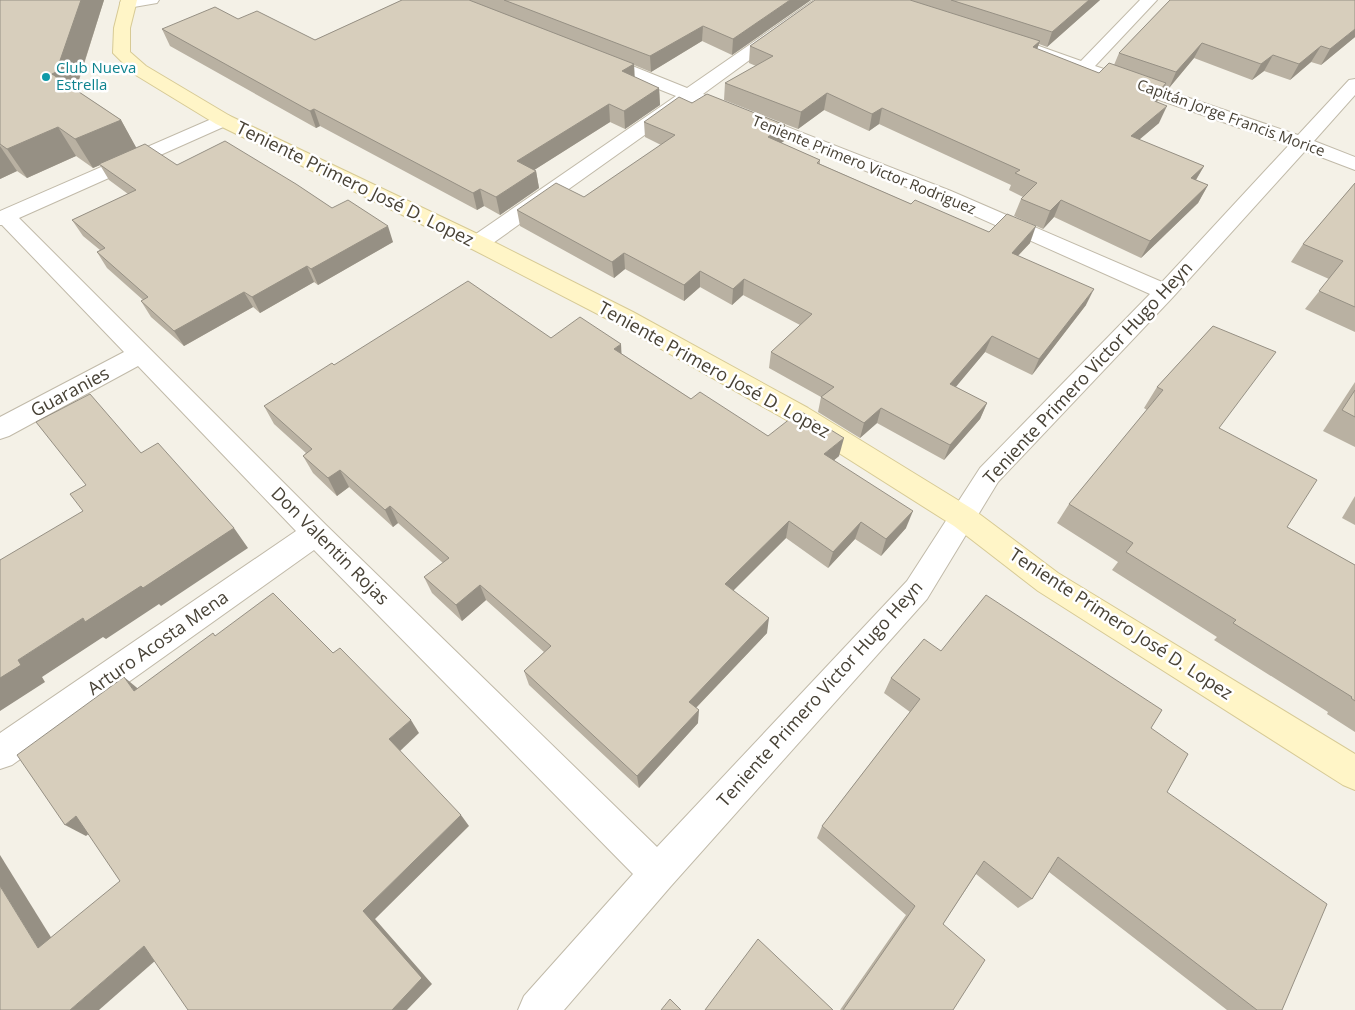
<svg xmlns="http://www.w3.org/2000/svg" width="1355" height="1010" viewBox="0 0 1355 1010" font-family="'Open Sans',sans-serif">
<rect width="100%" height="100%" fill="#f4f1e7"/>
<g fill="none" stroke-linecap="round" stroke-linejoin="round">
<defs>
<g id="street">
<polygon points="122,0 159,0 157,3 128,8 122,6 120,3"/>
<polygon points="814,0 832,0 703,94 951,191 1162,282 1289,145 1024,53 1022,49 1024,45 1036,45 1081,61 1140,0 1157,0 1095,66 1298,135 1349,80 1355,79 1355,95 1314,141 1355,157 1355,170 1305,151 1173,297 998,482 927,599 671,886 564,1010 518,1010 524,996 633,874 314,550 12,765 0,769 0,733 296,531 138,366 9,436 0,439 0,417 124,352 2,225 0,225 0,211 223,114 230,116 232,120 230,124 19,218 326,525 657,847 907,581 980,468 1150,294 937,199 691,102 486,248 478,250 470,248 467,243 470,238 676,96 593,63 590,59 593,55 599,54 605,55 687,88"/>
</g>
<polygon id="secondary" points="121,0 137,0 130,28 130,52 146,66 230,116 486,238 633,312 808,408 974,510 1058,573 1355,754 1355,790 1343,785 1038,591 954,526 790,422 617,324 470,248 216,124 134,74 113,53 114,28"/>
</defs>
<!-- street casing -->
<use href="#street" stroke="#c1baa9" stroke-width="2"/>
<!-- secondary casing -->
<use href="#secondary" stroke="#d7ca95" stroke-width="2"/>
<!-- street -->
<use href="#street" fill="#fff" fill-rule="evenodd"/>
<!-- secondary -->
<use href="#secondary" fill="#fff5c7" fill-rule="evenodd"/>
</g>
<!-- wall -->
<g fill="#b9b1a2">
<polygon points="0,0 104,0 76,90 121,120 136,148 177,165 332,208 393,242 318,285 314,282 260,313 253,307 184,346 151,317 141,301 143,300 107,268 97,252 100,250 83,236 72,220 128,194 109,180 100,165 93,168 76,156 27,178 17,171 0,179"/>
<polygon points="402,0 811,0 732,55 702,41 651,72 634,65 634,77 659,88 660,105 625,129 610,122 534,170 536,171 539,188 500,215 484,206 477,210 320,126 316,128 170,46 162,29 238,19 315,40"/>
<polygon points="815,0 1100,0 1047,47 1039,44 1037,49 1099,73 1114,65 1119,53 1170,0 1355,37 1321,65 1311,62 1290,80 1264,71 1252,80 1194,58 1169,88 1165,87 1158,100 1157,102 1159,123 1139,140 1204,166 1196,180 1208,185 1198,203 1141,258 1054,217 1043,229 1014,216 1021,199 1023,197 1009,190 1011,185 879,124 869,131 824,110 798,129 724,100 725,83 756,66 749,63 750,46"/>
<polygon points="692,103 785,125 784,141 781,143 820,160 820,164 911,204 989,232 1030,243 1018,256 1086,305 1032,375 985,352 955,387 987,403 980,419 944,460 877,423 860,438 818,412 821,397 769,368 771,352 800,325 743,295 732,305 700,287 684,301 625,269 614,278 520,226 517,210 584,197 661,145 645,137 644,122"/>
<polygon points="1355,183 1355,332 1305,309 1329,279 1291,262 1303,244"/>
<polygon points="1213,326 1219,428 1287,527 1355,565 1355,732 1327,714 1328,712 1214,640 1217,637 1112,570 1118,562 1057,523 1069,504 1147,410 1144,408 1157,387"/>
<polygon points="551,338 622,354 691,399 768,436 839,456 834,460 906,528 881,556 855,539 828,568 786,538 733,590 767,633 696,708 698,723 639,788 529,685 524,671 544,652 486,600 462,621 432,593 424,577 443,563 398,523 393,527 349,487 337,496 313,473 303,456 306,453 274,424 264,406 334,365"/>
<polygon points="1355,382 1355,447 1323,431"/>
<polygon points="1355,496 1355,525 1342,518"/>
<polygon points="941,651 1151,728 1167,792 1282,1010 1227,1010 1049,872 1032,899 1018,908 976,874 943,924 953,1010 840,1010 906,915 817,838 822,826 910,712 884,693 891,678"/>
</g>
<!-- shaded-wall -->
<g fill="#969084">
<polygon points="81,0 104,0 72,101 52,74"/>
<polygon points="790,0 811,0 732,55 733,39"/>
<polygon points="1089,0 1100,0 1047,47 1052,32"/>
<polygon points="703,26 702,41 651,72 650,56"/>
<polygon points="1355,29 1355,37 1321,65 1330,49"/>
<polygon points="1040,41 1034,58 1033,47"/>
<polygon points="1202,43 1194,58 1169,88 1176,72"/>
<polygon points="1321,46 1311,62 1290,80 1299,64"/>
<polygon points="1273,55 1264,71 1252,80 1261,64"/>
<polygon points="634,64 635,81 622,71"/>
<polygon points="1166,83 1158,100 1144,117 1152,100"/>
<polygon points="659,88 660,105 625,129 624,111"/>
<polygon points="827,93 824,110 798,129 801,112"/>
<polygon points="609,104 610,122 520,179 517,161"/>
<polygon points="1167,106 1159,123 1123,153 1131,136"/>
<polygon points="882,108 879,124 869,131 872,114"/>
<polygon points="314,109 320,126 316,128 310,111"/>
<polygon points="121,120 137,149 93,168 75,139"/>
<polygon points="785,125 784,141 767,153 768,137"/>
<polygon points="58,127 76,156 27,178 7,149"/>
<polygon points="0,146 17,171 0,179"/>
<polygon points="1204,166 1194,183 1191,178"/>
<polygon points="536,171 539,188 500,215 496,197"/>
<polygon points="1208,185 1198,203 1141,258 1150,241"/>
<polygon points="480,189 484,206 477,210 473,193"/>
<polygon points="1061,200 1054,217 1043,229 1050,211"/>
<polygon points="388,226 393,242 318,285 311,269"/>
<polygon points="1036,226 1030,243 1005,269 1012,253"/>
<polygon points="624,253 625,269 614,278 612,262"/>
<polygon points="307,266 314,282 260,313 252,297"/>
<polygon points="700,271 700,287 684,301 684,285"/>
<polygon points="744,279 743,295 732,305 733,289"/>
<polygon points="1094,289 1086,305 1032,375 1039,359"/>
<polygon points="244,292 253,307 184,346 174,331"/>
<polygon points="992,336 985,352 945,400 950,384"/>
<polygon points="621,344 622,362 614,349"/>
<polygon points="987,403 980,419 944,460 950,445"/>
<polygon points="881,408 877,423 860,438 864,423"/>
<polygon points="844,438 839,456 820,472 824,454"/>
<polygon points="340,470 349,487 337,496 328,478"/>
<polygon points="390,506 398,523 393,527 385,510"/>
<polygon points="913,511 906,528 881,556 886,539"/>
<polygon points="789,521 786,538 724,600 725,584"/>
<polygon points="861,522 855,539 828,568 833,552"/>
<polygon points="234,528 248,548 161,606 159,604 106,639 103,637 42,677 45,682 0,711 0,678 18,660 83,618"/>
<polygon points="480,585 486,600 462,621 456,605"/>
<polygon points="769,618 767,633 689,715 689,702"/>
<polygon points="124,677 142,692 134,691"/>
<polygon points="699,710 698,723 639,788 637,776"/>
<polygon points="411,720 419,733 399,752 389,739"/>
<polygon points="461,815 469,826 375,919 432,984 407,1010 392,1010 363,911"/>
<polygon points="76,816 97,827 86,836 65,825"/>
<polygon points="0,855 62,955 38,948 0,886"/>
<polygon points="144,946 164,953 99,1010 70,1010"/>
</g>
<!-- building -->
<g fill="#d7cebc" stroke="#969084">
<polygon points="0,0 81,0 56,72 52,74 121,120 75,139 58,127 7,149 0,144"/>
<polygon points="402,0 469,0 634,64 622,71 659,88 624,111 609,104 517,161 536,171 496,197 480,189 473,193 314,109 310,111 162,29 215,7 238,19 257,11 315,40"/>
<polygon points="504,0 790,0 733,39 703,26 650,56"/>
<polygon points="815,0 910,0 1040,41 1033,47 1099,73 1109,63 1166,83 1152,100 1167,106 1131,136 1204,166 1191,178 1208,185 1150,241 1061,200 1050,211 1021,199 1037,183 1015,173 1020,170 882,108 872,114 827,93 801,112 725,83 773,56 750,46"/>
<polygon points="951,0 1089,0 1052,32"/>
<polygon points="1170,0 1355,0 1355,29 1330,49 1321,46 1299,64 1273,55 1261,64 1202,43 1176,72 1119,53"/>
<polygon points="707,94 785,125 768,137 820,160 817,163 911,204 915,200 989,232 1007,214 1036,226 1012,253 1094,289 1039,359 992,336 950,384 987,403 950,445 881,408 864,423 821,397 834,387 771,352 812,314 744,279 733,289 700,271 684,285 624,253 612,262 517,210 556,183 584,197 675,135 644,122 679,97 692,103"/>
<polygon points="225,141 296,184 332,208 348,200 388,226 311,269 307,266 252,297 244,292 174,331 141,301 148,297 97,252 105,248 72,220 136,190 99,164 145,144 177,165"/>
<polygon points="1355,183 1355,307 1319,291 1343,261 1303,244"/>
<polygon points="468,281 551,338 580,317 621,344 614,349 691,399 700,392 768,436 800,411 844,438 824,454 913,511 886,539 861,522 833,552 789,521 725,584 769,618 689,702 699,710 637,776 524,671 551,646 480,585 456,605 424,577 449,558 390,506 385,510 340,470 328,478 303,456 312,449 264,406 332,363 334,365"/>
<polygon points="1213,326 1276,352 1219,428 1317,480 1287,527 1355,565 1355,701 1351,698 1352,697 1233,623 1236,620 1126,552 1133,543 1069,504 1163,390 1157,387"/>
<polygon points="1355,390 1355,417 1342,410"/>
<polygon points="90,394 141,453 158,443 234,528 143,588 141,586 85,622 83,618 18,660 21,665 0,678 0,560 83,511 70,494 86,485 36,422"/>
<polygon points="273,593 333,653 340,648 411,720 389,739 461,815 363,911 422,978 392,1010 188,1010 144,946 70,1010 0,1010 0,886 38,948 120,881 76,816 65,825 17,755 124,677 134,691 213,633 215,636"/>
<polygon points="986,595 1162,710 1151,728 1188,754 1167,792 1327,904 1282,1010 1257,1010 1058,857 1032,899 984,861 943,924 985,960 953,1010 843,1010 915,906 822,826 920,699 891,678 924,639 941,651"/>
<polygon points="758,939 833,1010 705,1010"/>
<polygon points="670,999 681,1010 661,1010"/>
</g>
<!-- markers -->
<circle fill="#0f9aa8" stroke="#fff" stroke-width="2" cx="46" cy="77" r="5"/>
<g text-anchor="middle" stroke-width="5" stroke-linejoin="round" paint-order="stroke">
<!-- far-culture labels -->
<g font-size="15" fill="#0d838f" stroke="#fff" text-anchor="start">
<text x="56" y="73">Club Nueva<tspan x="56" dy="17">Estrella</tspan></text>
</g>
<!-- far-street labels -->
<g font-size="15" fill="#484236" stroke="#fff">
<text transform="translate(1231 118) rotate(20)" y="5">Capitán Jorge Francis Morice</text>
<text transform="translate(864 165) rotate(22)" y="5">Teniente Primero Victor Rodriguez</text>
</g>
<!-- street labels -->
<g font-size="18" fill="#484236" stroke="#fff">
<text transform="translate(355 184) rotate(26)" y="6">Teniente Primero José D. Lopez</text>
<text transform="translate(714 370) rotate(29)" y="6">Teniente Primero José D. Lopez</text>
<text transform="translate(1088 373) rotate(-47)" y="6">Teniente Primero Victor Hugo Heyn</text>
<text transform="translate(70 392) rotate(-28)" y="6">Guaranies</text>
<text transform="translate(330 546) rotate(45)" y="6">Don Valentin Rojas</text>
<text transform="translate(1121 624) rotate(33)" y="6">Teniente Primero José D. Lopez</text>
<text transform="translate(158 643) rotate(-35)" y="6">Arturo Acosta Mena</text>
<text transform="translate(820 694) rotate(-48)" y="6">Teniente Primero Victor Hugo Heyn</text>
</g>
</g>
</svg>
